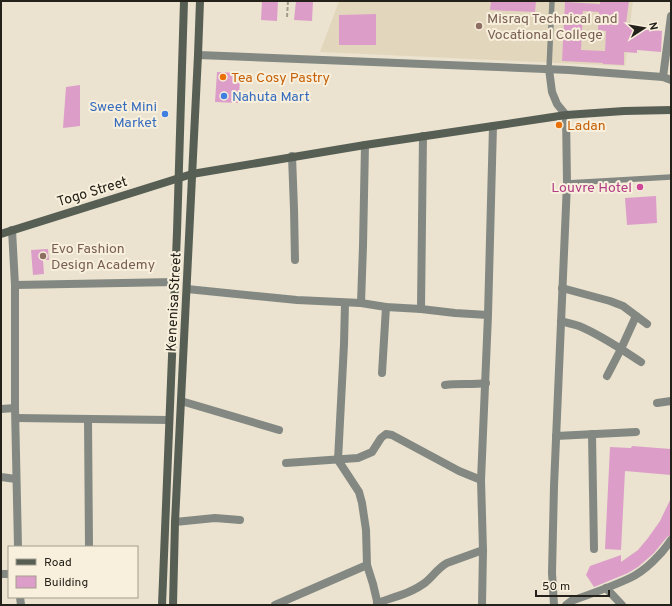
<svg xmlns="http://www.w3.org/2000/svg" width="672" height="606" viewBox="0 0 672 606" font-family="Overpass,sans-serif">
<rect width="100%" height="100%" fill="#ebe3cf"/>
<!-- built -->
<polygon fill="#e2d7bd" points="339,1 633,1 625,66 320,52"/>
<!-- building -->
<g fill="#dc9ec9" fill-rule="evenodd">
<polygon points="262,1 278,1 277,21 261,20"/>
<polygon points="296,1 313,1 312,21 294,20"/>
<polygon points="491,1 536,1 535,12 490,10"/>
<path d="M600 1H629L626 24 639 25V29L662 31 661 52 637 50V53L624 52V65L603 64V63L562 61 565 2 600 4ZM583 11 599 12 598 30 606 31 605 51 581 50Z"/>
<polygon points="376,14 376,45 339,45 339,15"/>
<polygon points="217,72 240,73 239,103 215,102"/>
<polygon points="80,85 80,126 63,128 66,87"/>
<polygon points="656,196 657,223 627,225 625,198"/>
<polygon points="48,249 49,260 43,260 44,274 33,275 31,250"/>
<polygon points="632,446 671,449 671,475 625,471 621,550 605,549 610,447 631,448"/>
<polygon points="671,498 671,535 667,537 654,553 638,567 628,573 594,587 586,575 590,566 621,555 621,562 638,550 648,538 660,521"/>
</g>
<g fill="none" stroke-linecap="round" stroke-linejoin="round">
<!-- path -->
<polyline stroke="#a29c8d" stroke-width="2" stroke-dasharray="4 2" stroke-linecap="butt" points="287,17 288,1"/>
<!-- lane -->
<g stroke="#838982" stroke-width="5.5">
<polyline points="549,69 552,1"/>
<polyline points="567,183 671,177"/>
</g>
<!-- street -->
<g stroke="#838982" stroke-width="8">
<polyline points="198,55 569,70 663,77 671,80"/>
<polyline points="549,69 552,92 557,104 566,115 567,183 554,486 552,573 554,605"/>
<polyline points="663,77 671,16"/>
<polyline points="292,156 294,209 295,260"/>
<polyline points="12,230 15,285 15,408 18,547"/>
<polyline points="15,285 175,282"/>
<polyline points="562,288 610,301 623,306 647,324"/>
<polyline points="187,289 297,300 361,303 386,307 421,309 455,313 488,315"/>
<polyline points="361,303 363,246 365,145"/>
<polyline points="421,309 423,136"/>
<path d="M561 321C567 323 573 324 579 326 601 335 621 349 641 362"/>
<polyline points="382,373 386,307"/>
<polyline points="607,376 621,349 636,316"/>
<path d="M445 385C459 383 472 385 486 383"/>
<polyline points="181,401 279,430"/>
<polyline points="657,403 671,401"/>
<polyline points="1,409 15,408"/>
<polyline points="16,418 169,420"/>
<polyline points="88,419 89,547"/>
<polyline points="592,434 594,549"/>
<polyline points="556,436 636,432"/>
<polyline points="286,463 358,458 372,452 381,438 386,434 392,435 459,471 481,480"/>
<polyline points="1,477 16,479"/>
<polyline points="175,522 215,518 240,520"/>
<polyline points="367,565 373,584 378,605"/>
<polyline points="1,574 9,574"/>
<polyline points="606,588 622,605"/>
<polyline points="20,597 21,605"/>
<path d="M377 603C394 597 412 593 426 582 433 576 438 568 447 563L483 550"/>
<polyline points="275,605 367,565 366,530 362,503 359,492 338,460 344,344 345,303"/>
<polyline points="482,605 483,550 481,480 488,315 493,126"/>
<path d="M566 605 571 601C591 594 611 587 630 578 645 571 662 554 671 540"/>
</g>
<!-- secondary -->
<g stroke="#575f55" stroke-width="8">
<polyline points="1,234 192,174 365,145 493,126 566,115 624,111 671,110"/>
<polyline points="162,605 177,232 184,1"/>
<polyline points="173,605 175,522 198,55 200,1"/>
</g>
</g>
<!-- markers -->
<g fill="#8d6e63" stroke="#f8f0dc" stroke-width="1.5">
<circle cx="479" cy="26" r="4"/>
<circle cx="43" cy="256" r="4"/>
</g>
<g fill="#e8710a" stroke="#f8f0dc" stroke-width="1.5">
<circle cx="223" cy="77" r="4"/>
<circle cx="559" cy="125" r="4"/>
</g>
<g fill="#3f7fe0" stroke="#f8f0dc" stroke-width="1.5">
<circle cx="224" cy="96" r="4"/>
<circle cx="165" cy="114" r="4"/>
</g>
<circle fill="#d1479c" stroke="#f8f0dc" stroke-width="1.5" cx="640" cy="187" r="4"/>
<g text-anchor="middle" stroke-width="4" stroke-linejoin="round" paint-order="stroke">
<!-- education labels -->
<g font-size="14" fill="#785e54" stroke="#f8f0dc" text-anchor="start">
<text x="487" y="23">Misraq Technical and<tspan x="487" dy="16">Vocational College</tspan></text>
<text x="51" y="253">Evo Fashion<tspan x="51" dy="16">Design Academy</tspan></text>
</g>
<!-- food labels -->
<g font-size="14" fill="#c56008" stroke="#f8f0dc" text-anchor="start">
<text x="231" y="82">Tea Cosy Pastry</text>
<text x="567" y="130">Ladan</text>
</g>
<!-- shop labels -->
<g font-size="14" fill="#366cbe" stroke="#f8f0dc" text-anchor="start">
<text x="232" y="101">Nahuta Mart</text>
<text x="157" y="111" text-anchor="end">Sweet Mini<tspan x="157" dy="16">Market</tspan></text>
</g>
<!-- hotel labels -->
<g font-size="14" fill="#b23c85" stroke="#f8f0dc" text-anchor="end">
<text x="632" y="192">Louvre Hotel</text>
</g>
<!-- street labels -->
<g font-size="14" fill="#24211a" stroke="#f8f0dc">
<text transform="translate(92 191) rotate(-17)" y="5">Togo Street</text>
<text transform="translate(173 302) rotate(-87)" y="5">Kenenisa Street</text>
</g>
</g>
<!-- border -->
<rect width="672" height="606" fill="none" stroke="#24211a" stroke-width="4"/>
<!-- legend -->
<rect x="8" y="546" width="130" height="52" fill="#f8f0dc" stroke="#a39d8e"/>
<rect x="16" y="559" width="20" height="6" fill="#575f55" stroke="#a39d8e"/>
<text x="44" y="566" font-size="12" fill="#24211a">Road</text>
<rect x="16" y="576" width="20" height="12" fill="#dc9ec9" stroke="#a39d8e"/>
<text x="44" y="586" font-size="12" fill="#24211a">Building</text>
<!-- north arrow -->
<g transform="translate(644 28) rotate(78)" stroke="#f8f0dc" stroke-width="3" paint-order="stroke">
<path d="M0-3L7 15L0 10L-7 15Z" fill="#24211a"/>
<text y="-6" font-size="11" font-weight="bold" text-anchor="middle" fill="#24211a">N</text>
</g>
<!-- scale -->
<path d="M536 590v6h73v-6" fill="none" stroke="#24211a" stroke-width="2"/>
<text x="542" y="590" font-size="12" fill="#24211a" stroke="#f8f0dc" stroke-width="3" paint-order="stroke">50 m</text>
</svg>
